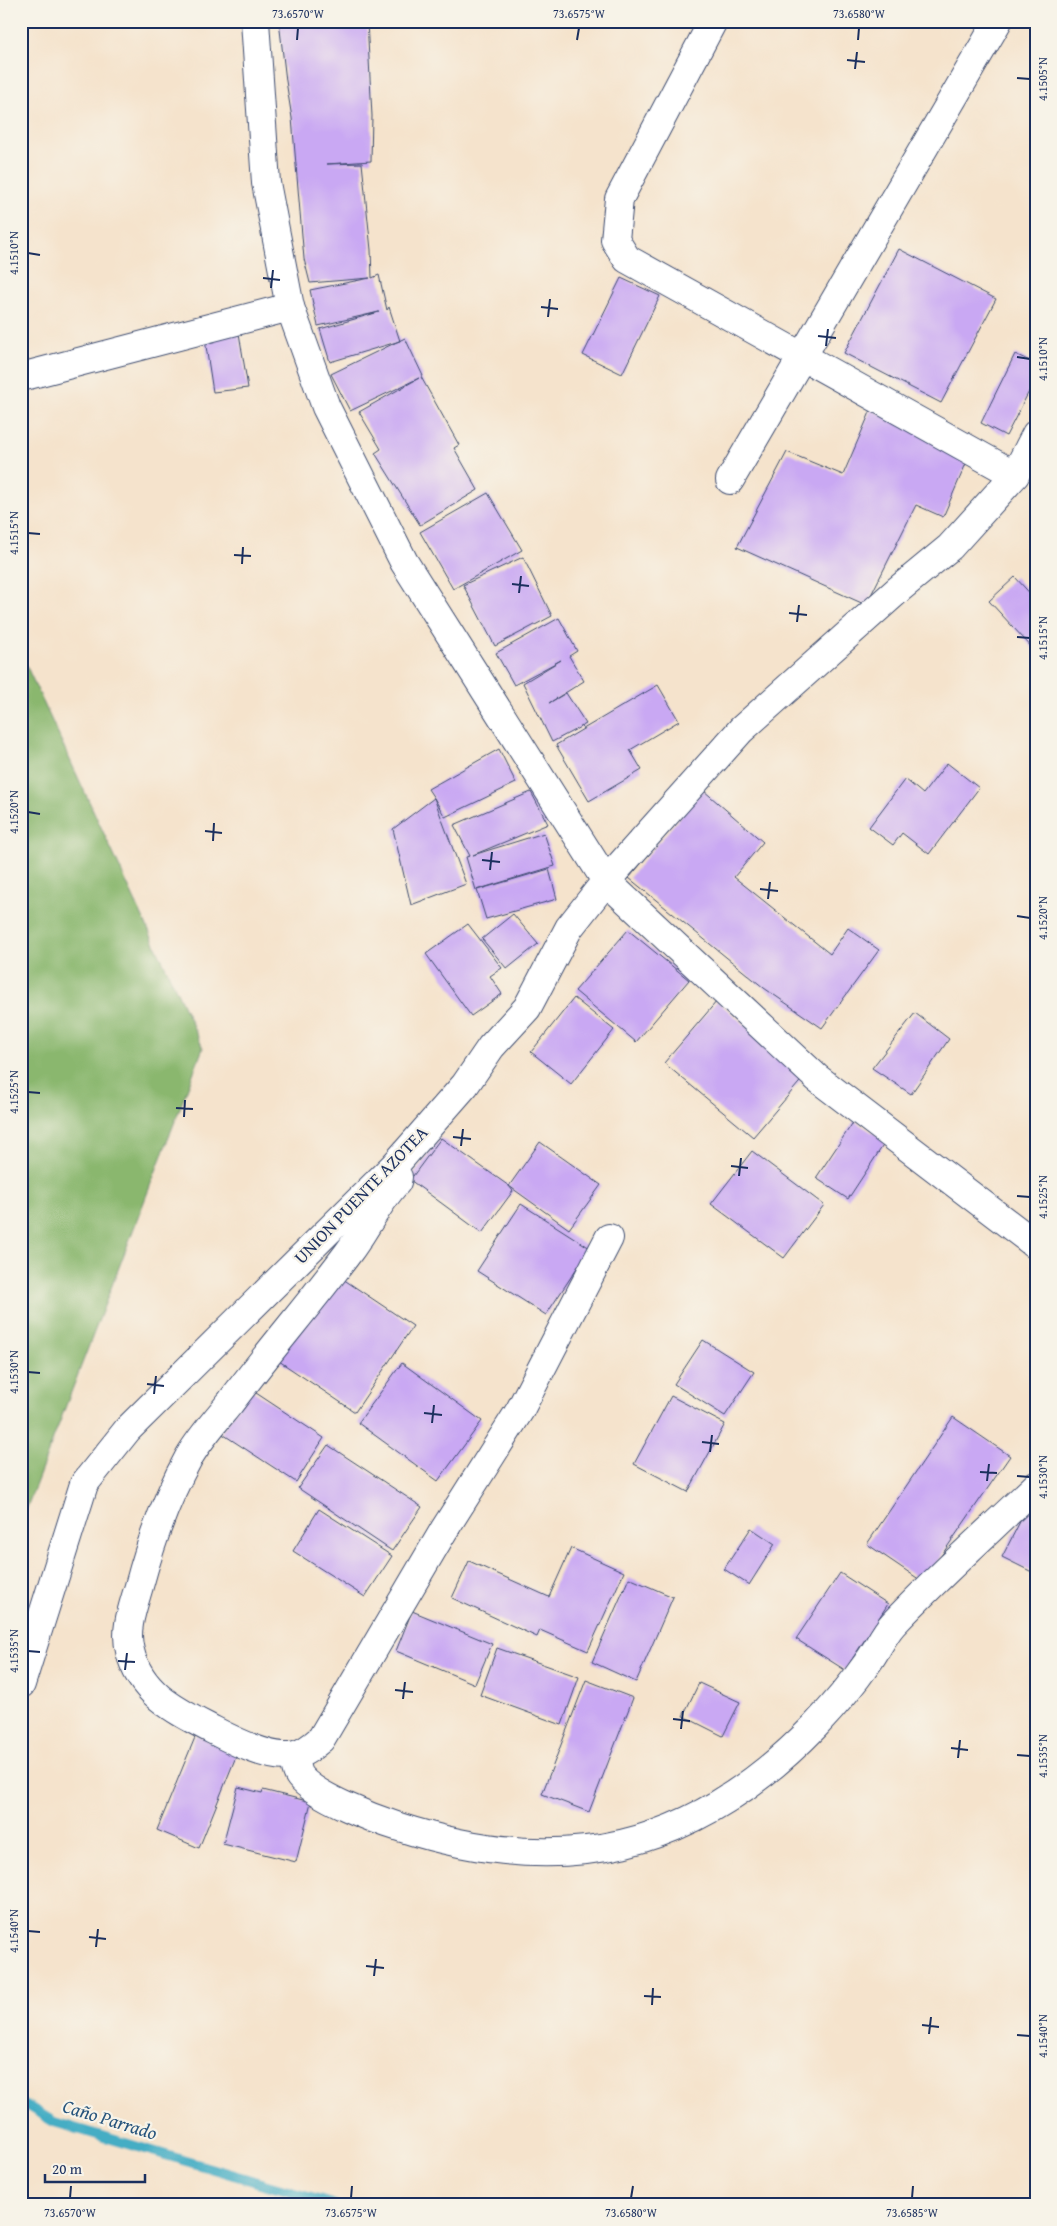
<svg xmlns="http://www.w3.org/2000/svg" width="1057" height="2226" viewBox="0 0 1057 2226" font-family="'Gentium Book Plus',serif">
<rect width="100%" height="100%" fill="#f7f3e8"/>
<filter id="ink" filterUnits="userSpaceOnUse"><feTurbulence type="fractalNoise" baseFrequency=".02" numOctaves="2"/><feDisplacementMap in="SourceGraphic" scale="10" xChannelSelector="R" yChannelSelector="G"/><feConvolveMatrix kernelMatrix="1 2 1 2 8 2 1 2 1" color-interpolation-filters="sRGB"/></filter>
<filter id="wash" filterUnits="userSpaceOnUse"><feTurbulence type="fractalNoise" baseFrequency=".0096" numOctaves="4" result="noise"/><feDisplacementMap in="SourceGraphic" scale="20" xChannelSelector="R" yChannelSelector="G"/><feGaussianBlur stdDeviation="1.12" result="paint"/><feColorMatrix in="noise" values="0 0 0 0 0 0 0 0 0 0 0 0 0 0 0 0 0 1.4 0 .05"/><feComposite in="paint" operator="in"/></filter>
<g filter="url(#wash)">
<rect width="100%" height="100%" fill="#f5e3cc"/>
<!-- forest -->
<polygon fill="#8ab76e" stroke="#527366" points="21,654 203,1048 21,1523"/>
<g fill="none" stroke-linecap="round" stroke-linejoin="round">
<!-- stream -->
<polyline stroke="#45adc4" stroke-width="10" points="21,2102 54,2122 335,2205"/>
</g>
<g id="blocks">
<!-- building -->
<g fill="#c9a8f3">
<polygon points="279,21 367,21 372,116 371,161 327,164 362,163 371,250 372,278 379,275 387,310 389,307 400,341 330,362 320,329 379,312 318,326 310,290 370,278 310,283 304,259 292,118 286,81"/>
<polygon points="899,249 996,299 941,403 844,353"/>
<polygon points="621,278 660,296 622,374 583,355"/>
<polygon points="238,327 248,388 213,392 204,333"/>
<polygon points="405,338 423,376 421,377 459,445 454,448 478,490 420,525 375,453 381,449 359,412 419,378 350,411 331,374"/>
<polygon points="1015,354 1036,364 1036,378 1006,436 981,423"/>
<polygon points="871,410 971,452 943,517 916,505 866,605 737,547 787,452 843,475"/>
<polygon points="488,493 522,550 453,589 420,532"/>
<polygon points="523,557 552,616 495,646 463,585"/>
<polygon points="1015,577 1036,600 1036,652 989,601"/>
<polygon points="559,618 577,651 569,656 584,681 549,703 566,693 586,724 552,742 523,683 561,660 514,685 496,653"/>
<polygon points="658,685 679,721 630,750 642,770 589,801 556,745"/>
<polygon points="499,749 516,783 445,817 434,798 466,884 411,905 393,829 434,798 428,789"/>
<polygon points="947,763 979,788 929,854 902,833 893,845 869,827 905,779 923,794"/>
<polygon points="703,790 763,842 734,877 830,954 848,928 879,950 822,1028 764,988 629,878"/>
<polygon points="531,792 548,824 473,855 544,833 555,866 476,890 466,857 470,856 454,825"/>
<polygon points="549,869 557,899 486,919 477,890"/>
<polygon points="513,914 538,944 507,969 482,939"/>
<polygon points="468,924 502,968 490,976 502,994 471,1016 426,954"/>
<polygon points="628,930 689,980 636,1042 575,991"/>
<polygon points="574,998 614,1030 571,1084 531,1052"/>
<polygon points="717,1001 804,1077 753,1137 664,1063"/>
<polygon points="915,1013 949,1039 911,1094 872,1068"/>
<polygon points="854,1121 886,1141 848,1199 816,1178"/>
<polygon points="441,1138 509,1186 540,1142 601,1185 569,1229 509,1186 513,1191 482,1233 410,1180"/>
<polygon points="752,1151 824,1205 784,1258 711,1204"/>
<polygon points="521,1204 590,1248 546,1315 477,1271"/>
<polygon points="1036,1214 1036,1235 1026,1229"/>
<polygon points="334,1273 413,1326 355,1412 276,1359"/>
<polygon points="703,1340 754,1372 725,1416 674,1384"/>
<polygon points="402,1363 482,1421 438,1481 358,1423"/>
<polygon points="250,1389 324,1438 296,1482 221,1433"/>
<polygon points="1036,1390 1036,1403 1029,1397"/>
<polygon points="671,1396 725,1424 688,1492 634,1464"/>
<polygon points="953,1417 1010,1456 923,1582 867,1544"/>
<polygon points="328,1445 422,1507 392,1551 298,1488"/>
<polygon points="1028,1506 1036,1510 1036,1574 1002,1557"/>
<polygon points="319,1509 392,1556 365,1597 293,1551"/>
<polygon points="751,1528 775,1544 749,1585 724,1569"/>
<polygon points="571,1548 624,1572 588,1651 540,1630 537,1637 452,1598 469,1561 549,1597"/>
<polygon points="840,1573 888,1604 845,1670 796,1639"/>
<polygon points="629,1578 673,1597 636,1682 592,1662"/>
<polygon points="412,1611 492,1644 475,1684 396,1651"/>
<polygon points="497,1648 579,1677 562,1725 480,1695"/>
<polygon points="586,1680 633,1698 589,1812 542,1794"/>
<polygon points="699,1683 740,1702 723,1736 683,1716"/>
<polygon points="196,1735 237,1754 199,1848 157,1830"/>
<polygon points="238,1787 262,1793 263,1790 311,1802 296,1862 223,1844"/>
</g>
</g>
</g>
<g filter="url(#ink)">
<use href="#blocks" fill-opacity="0" stroke="#3c4a6e" stroke-width="1"/>
<g fill="none" stroke-linecap="round" stroke-linejoin="round">
<defs>
<g id="minor">
<polyline points="255,21 266,183 290,307 326,407 404,562 606,881 817,1078 1036,1245"/>
<polyline points="713,21 619,199 615,240 627,259 1015,475"/>
<polyline points="21,377 290,307"/>
<polyline points="730,480 998,21"/>
<path d="M398 1177 397 1182C378 1202 365 1231 348 1253 310 1304 268 1352 230 1403 216 1420 200 1438 189 1457 167 1497 151 1541 139 1586 133 1607 124 1629 130 1651 140 1694 177 1711 213 1730 232 1740 272 1761 295 1755 305 1753 314 1745 321 1739L444 1530 520 1410 609 1238"/>
<polyline points="21,1684 84,1484 128,1429 394,1166 465,1085 491,1047 527,1008 569,928 606,881 741,730 899,589 950,547 1015,475 1036,434"/>
<path d="M294 1756C295 1763 296 1772 300 1777 316 1797 374 1819 399 1827 563 1880 693 1852 815 1726 834 1706 852 1685 868 1662 877 1650 883 1635 893 1624 938 1576 988 1532 1036 1486"/>
</g>
</defs>
<!-- minor casing -->
<use href="#minor" stroke="#3c4a6e" stroke-width="30"/>
<!-- minor -->
<use href="#minor" stroke="#fff" stroke-width="28"/>
</g>
</g>
<!-- ticks -->
<path fill="none" stroke="#1b2f5e" stroke-width="2" d="M297 40 298 28M577 40 579 28M858 40 859 28M847 60 865 62M855 69 857 52M1017 78 1030 79M28 253 40 255M263 278 280 280M271 288 273 270M541 307 558 309M548 317 550 299M818 336 836 338M826 346 828 329M1017 357 1030 359M28 533 40 534M234 555 251 556M242 564 243 547M512 584 529 586M519 593 521 576M789 613 807 615M797 622 799 605M1017 637 1030 638M28 812 40 814M205 831 222 833M213 841 214 823M482 860 500 862M490 870 492 852M760 889 778 891M768 899 770 882M1017 916 1030 918M28 1092 40 1093M176 1108 193 1109M184 1117 185 1100M453 1137 471 1139M461 1146 463 1129M731 1166 748 1168M739 1176 741 1158M1017 1196 1030 1197M28 1372 40 1373M147 1384 164 1386M154 1394 156 1376M424 1413 442 1415M432 1423 434 1405M702 1442 719 1444M710 1452 712 1435M980 1472 997 1473M1017 1476 1030 1477M987 1481 989 1464M28 1651 40 1652M118 1661 135 1662M125 1670 127 1653M395 1690 413 1692M403 1699 405 1682M673 1719 690 1721M681 1729 683 1711M951 1748 968 1750M1017 1755 1030 1756M958 1758 960 1740M28 1931 40 1932M89 1937 106 1939M96 1947 98 1929M366 1966 384 1968M374 1976 376 1959M644 1996 661 1997M652 2005 653 1988M922 2025 939 2027M929 2034 931 2017M1017 2035 1030 2036M70 2198 71 2186M351 2198 352 2186M631 2198 633 2186M912 2198 913 2186"/>
<g text-anchor="middle" stroke-width="4.5" stroke-linejoin="round" paint-order="stroke">
<!-- street labels -->
<g font-size="18" fill="#1b2f5e" stroke="#f7f3e8">
<text transform="translate(361 1195) rotate(-46)" y="6">UNION PUENTE AZOTEA</text>
</g>
<!-- water labels -->
<g font-size="19" font-style="italic" fill="#28557d" stroke="#f7f3e8">
<text transform="translate(110 2119) rotate(17)" y="7">Caño Parrado</text>
</g>
</g>
<!-- margin -->
<rect width="1057" height="2226" fill="none" stroke="#f7f3e8" stroke-width="55"/>
<!-- scale -->
<path d="M45 2174v8h100v-8" fill="none" stroke="#1b2f5e" stroke-width="2.5"/>
<text x="52" y="2174" font-size="15" fill="#1b2f5e" stroke="#f7f3e8" stroke-width="4" paint-order="stroke">20 m</text>
<rect x="28" y="28" width="1002" height="2170" fill="none" stroke="#1b2f5e" stroke-width="2"/>
<g font-size="12" text-anchor="middle" fill="#1b2f5e">
<text x="298" y="18">73.6570°W</text>
<text x="579" y="18">73.6575°W</text>
<text x="859" y="18">73.6580°W</text>
<text transform="translate(1043 79) rotate(-90)" y="4">4.1505°N</text>
<text transform="translate(14 253) rotate(-90)" y="4">4.1510°N</text>
<text transform="translate(1043 359) rotate(-90)" y="4">4.1510°N</text>
<text transform="translate(14 533) rotate(-90)" y="4">4.1515°N</text>
<text transform="translate(1043 638) rotate(-90)" y="4">4.1515°N</text>
<text transform="translate(14 812) rotate(-90)" y="4">4.1520°N</text>
<text transform="translate(1043 918) rotate(-90)" y="4">4.1520°N</text>
<text transform="translate(14 1092) rotate(-90)" y="4">4.1525°N</text>
<text transform="translate(1043 1197) rotate(-90)" y="4">4.1525°N</text>
<text transform="translate(14 1372) rotate(-90)" y="4">4.1530°N</text>
<text transform="translate(1043 1477) rotate(-90)" y="4">4.1530°N</text>
<text transform="translate(14 1651) rotate(-90)" y="4">4.1535°N</text>
<text transform="translate(1043 1756) rotate(-90)" y="4">4.1535°N</text>
<text transform="translate(14 1931) rotate(-90)" y="4">4.1540°N</text>
<text transform="translate(1043 2036) rotate(-90)" y="4">4.1540°N</text>
<text x="70" y="2217">73.6570°W</text>
<text x="351" y="2217">73.6575°W</text>
<text x="631" y="2217">73.6580°W</text>
<text x="912" y="2217">73.6585°W</text>
</g>
</svg>
